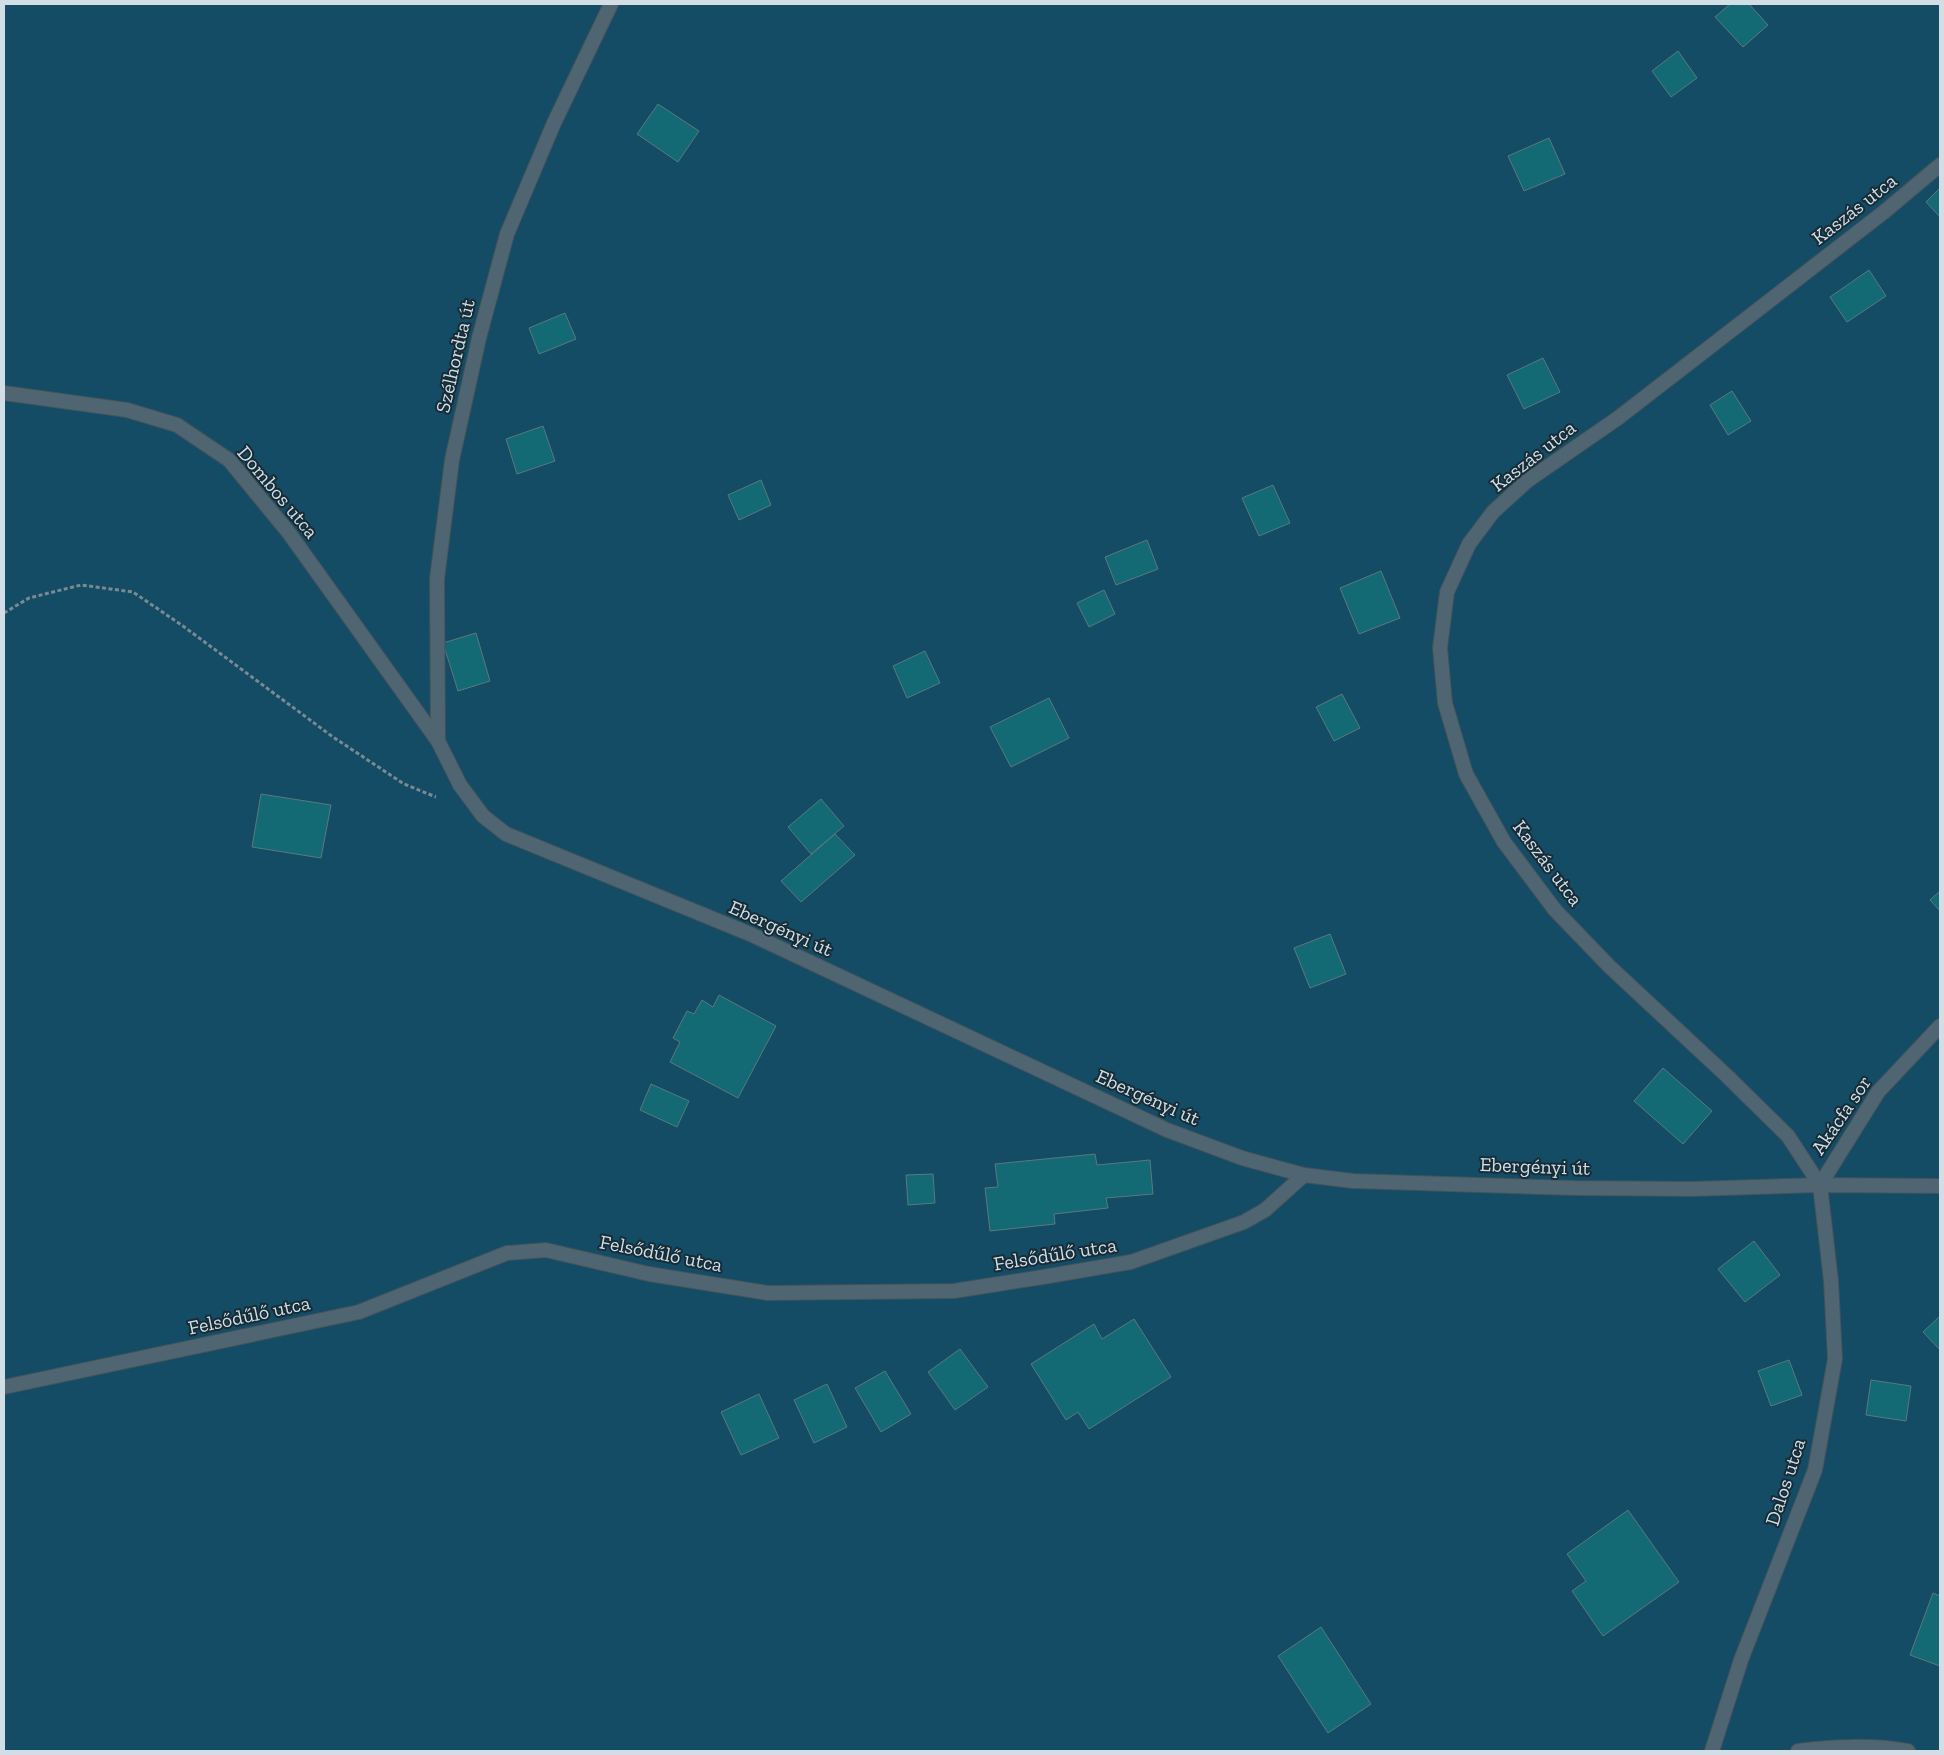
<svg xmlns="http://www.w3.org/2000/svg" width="1944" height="1755" viewBox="0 0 1944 1755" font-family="'Zilla Slab',serif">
<rect width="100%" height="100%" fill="#203640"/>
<!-- green -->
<rect fill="#134c64" x="4" y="4" width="1936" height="1747"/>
<!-- building -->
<g fill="#136a75" stroke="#5c787d">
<polygon points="1730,4 1749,4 1768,25 1743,47 1715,17"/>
<polygon points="1678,51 1697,78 1671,97 1652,71"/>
<polygon points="658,104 699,131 678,162 637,134"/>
<polygon points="1549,138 1565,174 1524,191 1508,156"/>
<polygon points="1940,188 1940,217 1926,202"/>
<polygon points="1869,270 1886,296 1847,322 1830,297"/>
<polygon points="565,313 576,339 539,354 529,328"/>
<polygon points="1543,358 1560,392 1524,409 1507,375"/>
<polygon points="1732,391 1751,421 1728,435 1710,405"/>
<polygon points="543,426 555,461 517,474 506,439"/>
<polygon points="761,480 771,505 739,520 728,495"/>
<polygon points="1273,485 1290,523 1259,536 1242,498"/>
<polygon points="1147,540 1158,569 1116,585 1105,557"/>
<polygon points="1381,571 1400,618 1359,634 1340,588"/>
<polygon points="1104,590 1115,614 1089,627 1077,603"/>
<polygon points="476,633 490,681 458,691 443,643"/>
<polygon points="925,651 940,683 907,698 893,666"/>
<polygon points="1342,694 1360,728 1334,741 1316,707"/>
<polygon points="1049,698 1069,738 1011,767 990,727"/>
<polygon points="261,794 331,805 321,858 252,847"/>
<polygon points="821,799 844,826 811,854 788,827"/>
<polygon points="835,834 855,855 801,902 781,881"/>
<polygon points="1940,891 1940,911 1930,900"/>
<polygon points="1330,934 1346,974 1310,988 1294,948"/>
<polygon points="719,995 776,1026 738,1098 670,1062 680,1042 673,1038 687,1011 694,1014 702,1000 713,1007"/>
<polygon points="1663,1068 1712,1111 1683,1144 1634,1101"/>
<polygon points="651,1084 689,1101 677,1127 640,1110"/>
<polygon points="1095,1154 1097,1165 1150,1160 1153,1194 1106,1198 1108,1208 1054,1214 1055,1224 990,1231 985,1188 998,1187 995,1164"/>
<polygon points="933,1174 935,1203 908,1205 906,1175"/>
<polygon points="1754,1241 1780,1275 1745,1302 1718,1269"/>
<polygon points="1940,1316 1940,1350 1923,1332"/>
<polygon points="1134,1319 1171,1377 1089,1429 1078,1412 1066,1420 1031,1364 1094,1324 1102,1339"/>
<polygon points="960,1349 988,1387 955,1410 928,1372"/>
<polygon points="1789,1360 1802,1395 1771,1406 1758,1371"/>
<polygon points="885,1371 911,1414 881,1432 855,1388"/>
<polygon points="1871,1380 1911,1386 1906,1421 1866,1415"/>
<polygon points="827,1384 847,1427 814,1443 794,1400"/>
<polygon points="759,1394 779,1438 741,1455 721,1412"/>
<polygon points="1628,1510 1679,1582 1603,1636 1572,1591 1586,1581 1567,1554"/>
<polygon points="1933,1593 1940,1596 1940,1666 1910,1655"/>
<polygon points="1321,1627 1371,1704 1328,1733 1278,1656"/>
</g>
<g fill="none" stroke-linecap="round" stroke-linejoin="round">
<defs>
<g id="minor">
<polyline points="4,393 127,410 177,425 229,460 289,533 438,741 460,785 483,816 506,834 750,934 1167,1130 1242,1158 1304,1175 1353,1181 1575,1188 1692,1189 1820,1185 1940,1186"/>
<polyline points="438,741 437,579 452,460 479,338 507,234 554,123 611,4"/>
<polyline points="1820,1185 1878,1092 1940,1026"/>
<polyline points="4,1387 359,1312 507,1253 546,1250 649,1274 768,1293 954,1291 1043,1277 1131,1262 1244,1222 1265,1210 1304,1175"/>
<polyline points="1712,1751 1741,1660 1815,1470 1835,1359 1831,1281 1820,1185 1788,1136 1727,1076 1609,966 1555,910 1504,842 1466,774 1445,703 1440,648 1447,592 1469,544 1493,512 1527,481 1618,418 1884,212 1940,165"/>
<path d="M1798 1751C1830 1746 1876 1745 1908 1751"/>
</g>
</defs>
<!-- minor casing -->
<use href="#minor" stroke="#41535c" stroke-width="16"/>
<!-- path -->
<polyline stroke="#798a93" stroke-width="3" stroke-dasharray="4 2.5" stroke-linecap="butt" points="4,613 29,598 81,585 133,592 183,626 333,737 404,784 436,797"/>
<!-- minor -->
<use href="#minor" stroke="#4f6571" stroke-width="14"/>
</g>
<g text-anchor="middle" stroke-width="4" stroke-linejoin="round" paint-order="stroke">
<!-- street labels -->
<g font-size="20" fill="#d2dee5" stroke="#172c36">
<text transform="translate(1854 209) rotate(-38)" y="7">Kaszás utca</text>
<text transform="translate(455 356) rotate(-77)" y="7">Szélhordta út</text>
<text transform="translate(1533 456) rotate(-38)" y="7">Kaszás utca</text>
<text transform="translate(278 492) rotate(50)" y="7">Dombos utca</text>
<text transform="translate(1548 863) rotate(53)" y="7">Kaszás utca</text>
<text transform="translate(781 928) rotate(24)" y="7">Ebergényi út</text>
<text transform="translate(1148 1097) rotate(24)" y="7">Ebergényi út</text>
<text transform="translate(1841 1115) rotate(-56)" y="7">Akácfa sor</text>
<text transform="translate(1535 1166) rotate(2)" y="7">Ebergényi út</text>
<text transform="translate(661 1253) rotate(11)" y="7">Felsődűlő utca</text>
<text transform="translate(1055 1254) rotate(-9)" y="7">Felsődűlő utca</text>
<text transform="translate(249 1315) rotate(-12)" y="7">Felsődűlő utca</text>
<text transform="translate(1785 1482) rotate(-72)" y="7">Dalos utca</text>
</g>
</g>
<!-- border -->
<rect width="1944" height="1755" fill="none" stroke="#d2dee5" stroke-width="10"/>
</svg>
